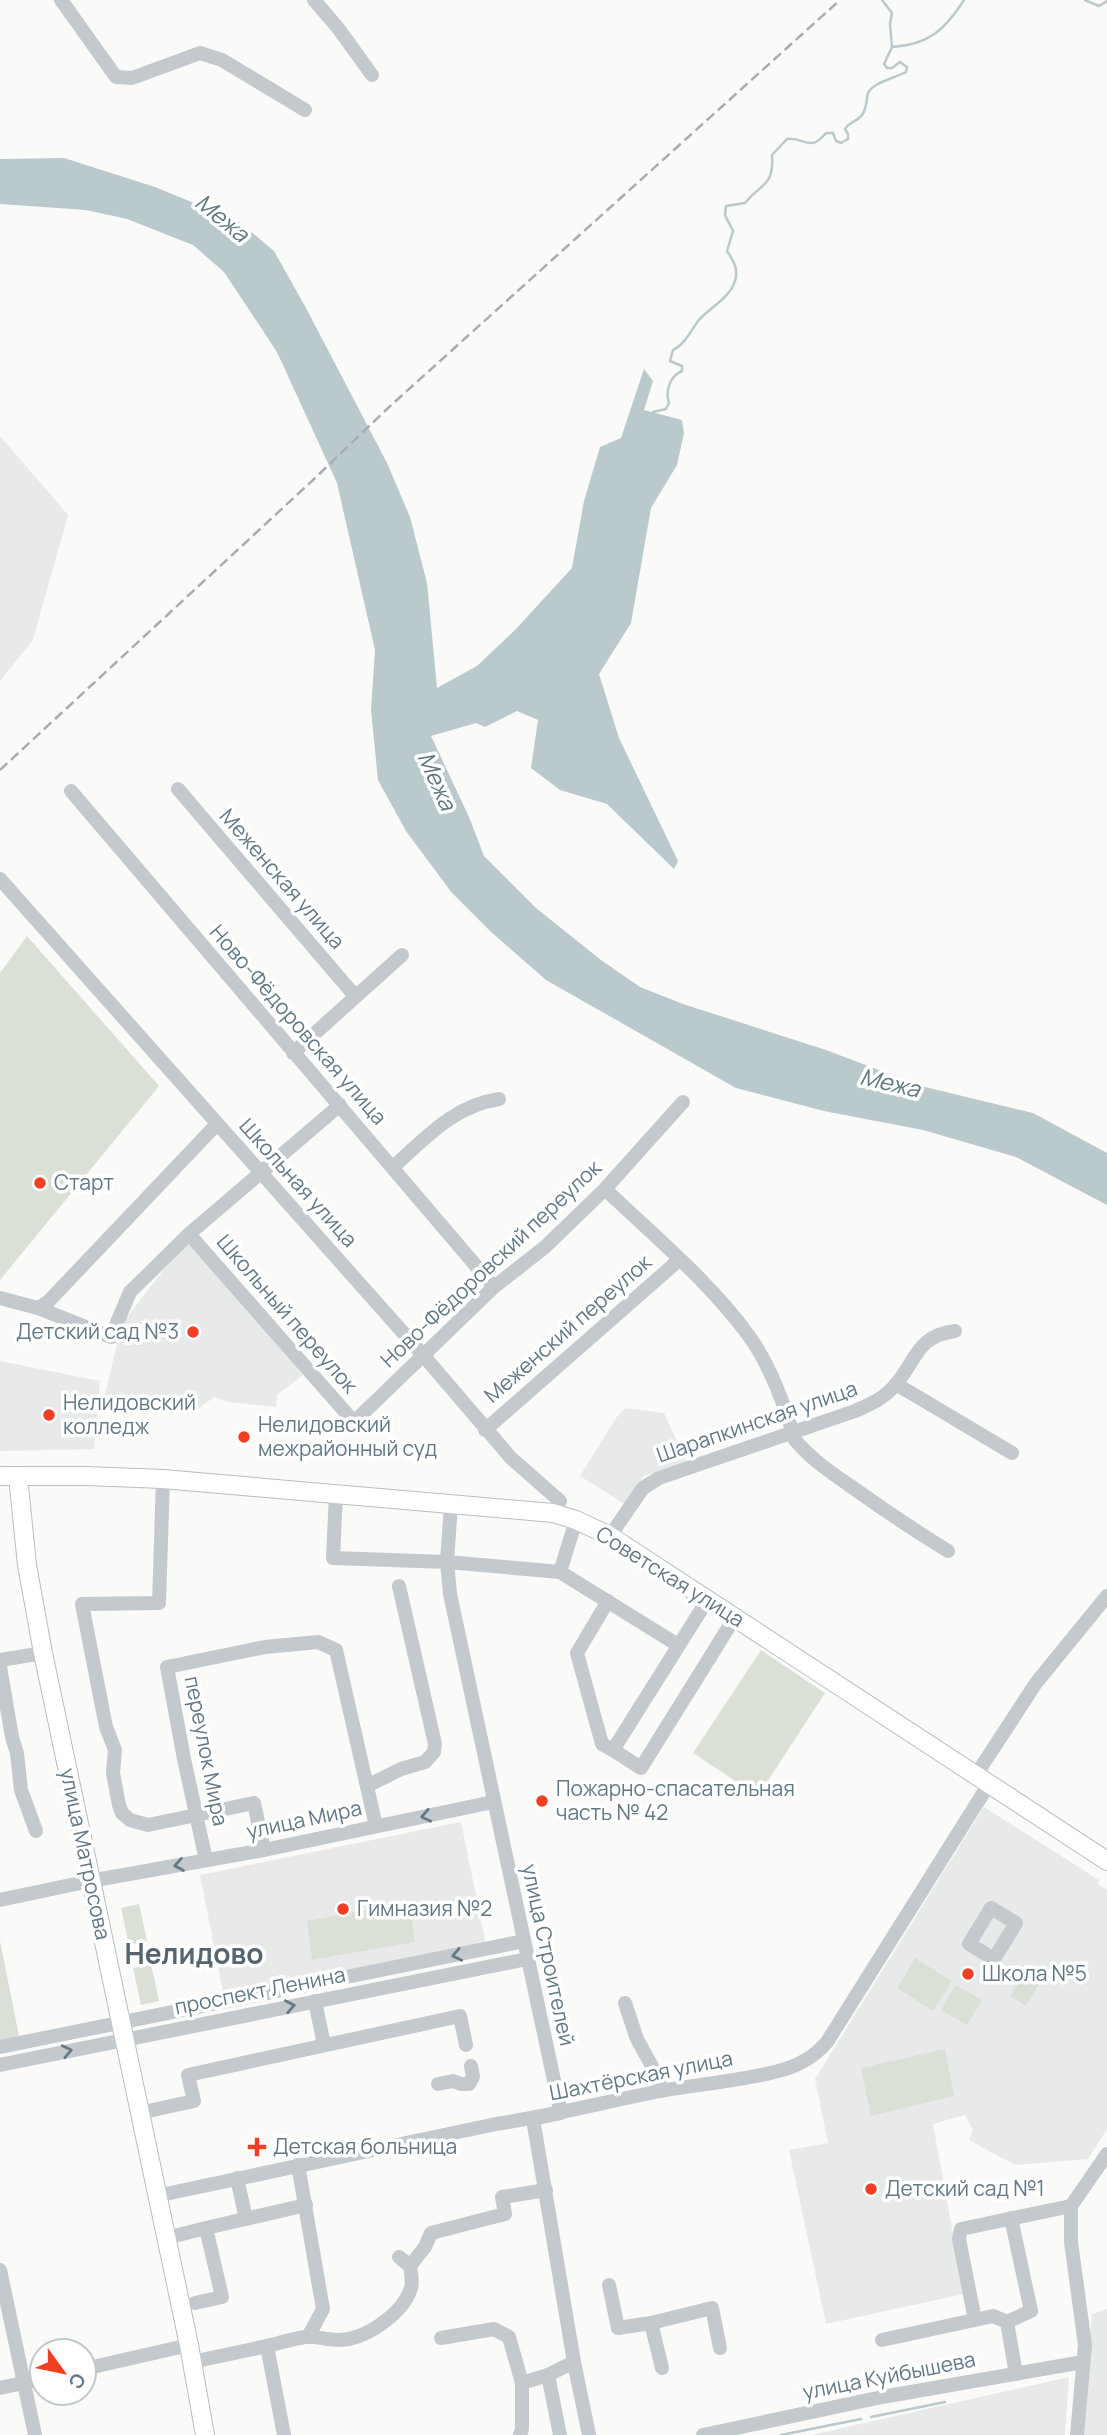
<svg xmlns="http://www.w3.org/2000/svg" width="1107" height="2435" viewBox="0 0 1107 2435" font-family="Manrope,sans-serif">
<rect width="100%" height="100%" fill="#fafaf8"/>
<!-- built -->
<g fill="#e8eae9">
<polygon points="0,436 68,515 33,640 0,681"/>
<polygon points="187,1239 303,1375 277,1395 276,1407 228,1402 214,1397 194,1412 102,1406 122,1324"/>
<polygon points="0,1361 100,1381 94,1449 0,1451"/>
<polygon points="625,1408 664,1413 687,1464 643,1476 626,1505 580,1476 616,1418"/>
<polygon points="984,1807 1099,1880 1098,1884 1107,1890 1107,2129 1088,2159 1015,2165 969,2140 973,2130 965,2115 933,2124 964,2294 826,2324 789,2150 828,2143 815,2079"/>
<polygon points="461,1822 486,1944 224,1997 200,1875"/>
<polygon points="1107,2309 1107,2435 1083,2435 1092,2314"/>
<polygon points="1069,2377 1065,2435 811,2435"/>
</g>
<!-- green -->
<g fill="#dbe0d6">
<polygon points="27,936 159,1086 0,1280 0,973"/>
<polygon points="761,1650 825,1693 758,1796 693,1753"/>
<polygon points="410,1902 415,1942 312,1960 307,1921"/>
<polygon points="139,1904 147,1941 129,1945 121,1908"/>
<polygon points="0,1941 19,2036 0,2040"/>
<polygon points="915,1958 952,1981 933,2011 897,1988"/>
<polygon points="151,1964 159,2001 141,2005 133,1968"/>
<polygon points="1024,1973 1040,1982 1026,2006 1010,1996"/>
<polygon points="956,1985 982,2000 967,2025 941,2010"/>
<polygon points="945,2049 954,2096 871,2116 861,2068"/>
</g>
<!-- water -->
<polygon fill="#bac9cc" points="64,158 155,187 238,221 274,251 306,308 387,463 410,517 427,583 437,688 477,666 515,630 572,568 584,501 600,447 621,438 644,369 653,381 644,410 682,420 684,433 677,465 651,508 631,623 599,674 619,738 678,861 674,869 607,804 560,790 531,768 538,720 517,711 485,727 476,723 431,736 469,817 484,856 536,908 601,960 640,987 683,1004 826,1050 921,1086 1033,1113 1107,1153 1107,1205 1016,1157 923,1130 824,1111 736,1088 546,980 490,931 452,893 406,831 378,780 371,710 375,650 337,483 277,352 224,272 193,245 127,219 86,210 0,204 0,159"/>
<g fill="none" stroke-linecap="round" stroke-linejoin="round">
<!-- stream -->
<g stroke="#bac9cc" stroke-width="2.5">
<polyline points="1085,0 1099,6 1107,1"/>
<path d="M892 47C928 45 945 30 964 0"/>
<path d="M652 416 653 412 666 409 669 403C665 391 670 376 682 371V366L670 361 673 350C684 345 691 331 698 321 709 308 730 298 735 281 739 269 733 260 727 251L733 231 725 215 726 206 745 203C762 182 774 187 772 155L787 139C806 137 809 153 826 133H833L836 141 841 143 848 139V134L845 129C849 122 858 121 862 115 867 108 866 101 868 93 872 83 895 78 906 72L907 67 900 62 892 68H887L884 64 892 47 890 24 892 13 882 0"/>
<polyline points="871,2417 945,2402"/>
<polyline points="781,2435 861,2419"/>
</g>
<defs>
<g id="major">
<polyline points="0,1476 86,1476 163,1479 553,1513 576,1520 610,1536 1107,1861"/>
<polyline points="18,1476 27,1565 43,1653 189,2345 205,2435"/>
</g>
</defs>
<!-- major casing -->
<use href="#major" stroke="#b8bec2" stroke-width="20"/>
<!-- minor -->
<g stroke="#c3c9cc" stroke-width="14">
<polyline points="61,0 116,77 132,78 200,53 222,60 305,110"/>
<polyline points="314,0 338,28 372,75"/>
<polyline points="178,789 355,996"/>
<polyline points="71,791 494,1287"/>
<polyline points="0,879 423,1355 511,1458 560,1501 553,1513"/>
<polyline points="293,1053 402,955"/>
<path d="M393 1167C426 1138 453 1106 499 1099"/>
<path d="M605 1189C654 1236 709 1281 749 1336 771 1367 784 1404 795 1440 810 1458 830 1472 849 1485 881 1508 914 1530 948 1551"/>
<polyline points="189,1234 354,1422 494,1287 545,1247 605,1189 683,1102"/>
<polyline points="0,1298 38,1308 111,1337 130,1292 189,1234 340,1105"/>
<polyline points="38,1308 48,1302 217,1124"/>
<polyline points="896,1384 1012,1453"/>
<polyline points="485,1430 679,1260"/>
<polyline points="163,1479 159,1603 82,1604 106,1727 115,1750 113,1773 119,1805 122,1813 130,1820 148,1825 254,1803 264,1850"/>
<polyline points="336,1494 333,1558 447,1562 560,1572 678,1645"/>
<polyline points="451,1504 447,1562 450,1594 561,2113 533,2119 574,2362 589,2435"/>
<path d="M610 1536 643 1488 659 1478 855 1411C871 1404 885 1398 896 1384 917 1359 917 1336 955 1331"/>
<polyline points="560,1572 576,1520"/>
<polyline points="708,1599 613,1750 641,1768 735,1617"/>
<polyline points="608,1601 577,1653 602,1744 613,1750"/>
<polyline points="0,1660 43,1653"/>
<polyline points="0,1667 12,1737 17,1753 21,1790 36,1831"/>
<polyline points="976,1775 1036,1683 1107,1596"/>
<polyline points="367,1786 401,1769 425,1762 434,1752 435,1744 399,1586"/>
<polyline points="206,1860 184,1759 167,1667 265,1647 318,1642 336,1650 376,1826"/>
<polyline points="0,1900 90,1881 264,1850 493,1802"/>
<polygon points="991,1908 1016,1923 994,1959 969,1944"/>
<polyline points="315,2001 324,2045"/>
<polyline points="625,2003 637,2039 659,2079 660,2091"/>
<polyline points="0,2047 524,1941"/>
<polyline points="0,2065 527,1959"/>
<polyline points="438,2084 453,2081 461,2084 469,2084 473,2077 471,2066"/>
<polyline points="139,2113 194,2101 188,2075 460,2016 466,2045"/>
<polyline points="298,2165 323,2309 308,2337"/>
<polyline points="237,2178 246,2219"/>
<path d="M156 2196 496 2124C551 2116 605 2102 660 2091 699 2084 744 2081 782 2070 800 2065 815 2056 827 2042L989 1784"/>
<polyline points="206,2228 306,2205"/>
<polyline points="166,2238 206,2228 222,2297 195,2303"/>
<polyline points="410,2266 425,2247 431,2233 505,2214 502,2197 546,2190"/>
<polyline points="0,2270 35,2435"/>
<polyline points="609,2285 618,2328 651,2323 712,2308 720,2348"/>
<polyline points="975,2320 959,2239 961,2229 1071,2206"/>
<polyline points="1007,2322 1031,2311 1011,2218"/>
<polyline points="651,2323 662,2368"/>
<polyline points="441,2338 494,2329 509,2337 522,2383 548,2375"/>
<polyline points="882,2340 993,2316 1007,2322 1016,2374"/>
<path d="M267 2346C279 2343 292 2339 305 2337 316 2336 327 2340 338 2340 365 2340 403 2314 411 2288 413 2282 411 2273 410 2266L399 2257"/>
<polyline points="192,2362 267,2346 284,2435"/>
<polyline points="84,2369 189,2345"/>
<polyline points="0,2388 42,2379"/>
<polyline points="520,2435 522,2429 522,2383"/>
<polyline points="560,2435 548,2375 574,2362"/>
<polyline points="703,2435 882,2397 1083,2362"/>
<polyline points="1077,2435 1085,2345 1071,2242 1071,2206 1107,2154"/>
</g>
<!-- major -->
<use href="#major" stroke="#fff" stroke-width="18"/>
<!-- rail -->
<polyline stroke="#a4adb2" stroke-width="2.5" stroke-dasharray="10 5" stroke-linecap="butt" points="0,770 313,480 388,408 840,0"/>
</g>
<!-- one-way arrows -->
<defs><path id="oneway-chevron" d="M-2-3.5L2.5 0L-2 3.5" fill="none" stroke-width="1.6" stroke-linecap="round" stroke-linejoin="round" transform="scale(1.75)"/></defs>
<g stroke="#637985">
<use href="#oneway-chevron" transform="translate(426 1816) rotate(168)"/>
<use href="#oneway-chevron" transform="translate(179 1865) rotate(170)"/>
<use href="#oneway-chevron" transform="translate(457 1955) rotate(168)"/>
<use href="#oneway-chevron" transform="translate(290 2006) rotate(-11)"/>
<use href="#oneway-chevron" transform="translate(67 2051) rotate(-12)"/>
</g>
<!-- markers -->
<g fill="#f03f22" stroke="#fff" stroke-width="2.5">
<circle cx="40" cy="1183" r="7"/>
<circle cx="193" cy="1332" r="7"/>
<circle cx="49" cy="1415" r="7"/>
<circle cx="244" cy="1437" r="7"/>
<circle cx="542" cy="1801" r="7"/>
<circle cx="343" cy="1909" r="7"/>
<circle cx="968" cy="1974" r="7"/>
<path d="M253.5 2136.5h7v7h7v7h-7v7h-7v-7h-7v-7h7z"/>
<circle cx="871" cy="2189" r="7"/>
</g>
<g text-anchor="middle" stroke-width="7" stroke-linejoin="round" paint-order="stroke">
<!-- street labels -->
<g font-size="21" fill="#637985" stroke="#fff">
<text transform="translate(282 879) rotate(49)" y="7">Меженская улица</text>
<text transform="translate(298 1025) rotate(49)" y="7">Ново-Фёдоровская улица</text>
<text transform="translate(298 1183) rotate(48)" y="7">Школьная улица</text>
<text transform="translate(491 1264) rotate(-43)" y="7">Ново-Фёдоровский переулок</text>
<text transform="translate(287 1314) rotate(49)" y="7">Школьный переулок</text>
<text transform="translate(568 1329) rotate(-41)" y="7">Меженский переулок</text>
<text transform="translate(757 1422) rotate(-19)" y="7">Шарапкинская улица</text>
<text transform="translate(670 1577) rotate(32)" y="7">Советская улица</text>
<text transform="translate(206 1751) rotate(79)" y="7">переулок Мира</text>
<text transform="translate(304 1820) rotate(-12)" y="7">улица Мира</text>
<text transform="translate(85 1854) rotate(78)" y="7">улица Матросова</text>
<text transform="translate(548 1955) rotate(78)" y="7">улица Строителей</text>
<text transform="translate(260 1991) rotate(-11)" y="7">проспект Ленина</text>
<text transform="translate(641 2076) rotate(-11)" y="7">Шахтёрская улица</text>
<text transform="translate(889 2376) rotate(-11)" y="7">улица Куйбышева</text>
</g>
<!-- poi labels -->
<g font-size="21" fill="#637985" stroke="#fff" text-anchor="start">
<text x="54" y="1190">Старт</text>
<text x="179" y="1339" text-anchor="end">Детский сад №3</text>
<text x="63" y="1410">Нелидовский<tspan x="63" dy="24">колледж</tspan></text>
<text x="258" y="1432">Нелидовский<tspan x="258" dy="24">межрайонный суд</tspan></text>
<text x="556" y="1796">Пожарно-спасательная<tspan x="556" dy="24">часть № 42</tspan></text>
<text x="357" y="1916">Гимназия №2</text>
<text x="982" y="1981">Школа №5</text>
<text x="273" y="2154">Детская больница</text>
<text x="885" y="2196">Детский сад №1</text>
</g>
<!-- water labels -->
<g font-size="23" font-style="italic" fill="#5e787e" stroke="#fff">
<text transform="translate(222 218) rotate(39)" y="8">Межа</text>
<text transform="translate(437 781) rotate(66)" y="8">Межа</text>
<text transform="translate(890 1083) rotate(13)" y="8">Межа</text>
</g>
<!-- district labels -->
<g font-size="28" font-weight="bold" fill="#56666f" stroke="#fff">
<text x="194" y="1964">Нелидово</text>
</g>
</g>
<!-- north arrow -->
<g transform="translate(63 2372) rotate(123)"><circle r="33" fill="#ffffff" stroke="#c1c9ce" stroke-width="2"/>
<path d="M0-5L12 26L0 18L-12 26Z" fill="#f03f22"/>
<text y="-10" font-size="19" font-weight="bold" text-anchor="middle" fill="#637985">С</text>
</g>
</svg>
